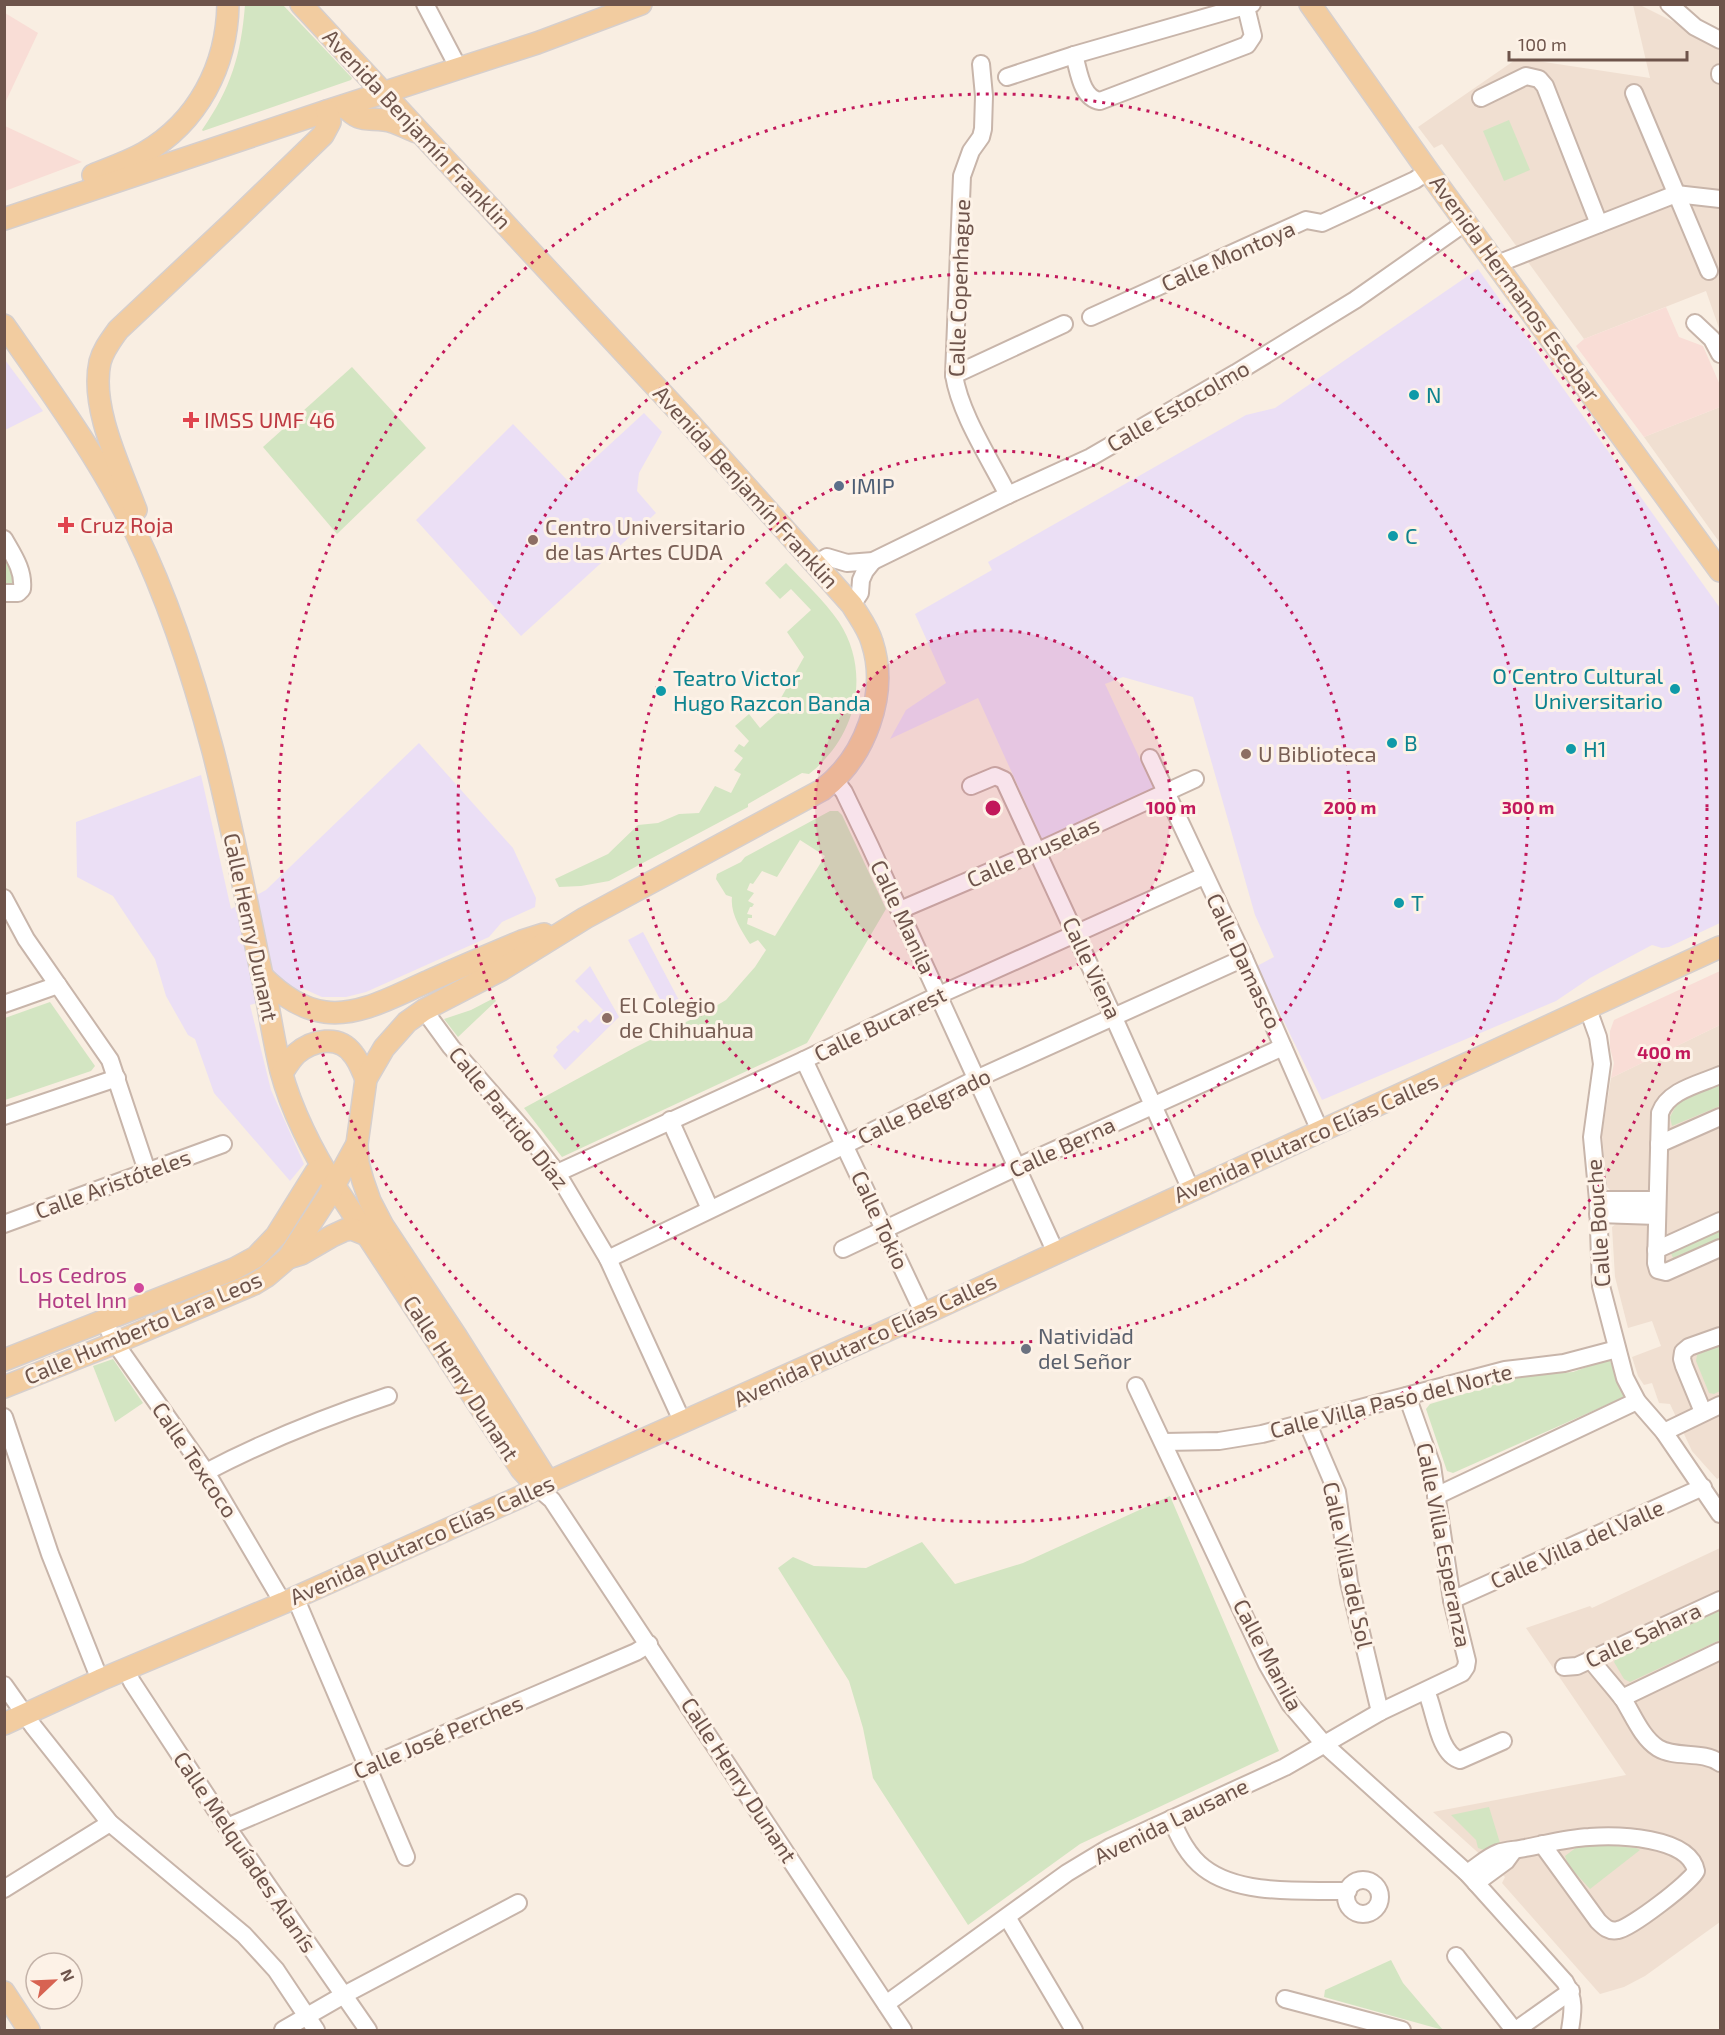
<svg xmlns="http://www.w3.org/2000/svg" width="1725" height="2035" viewBox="0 0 1725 2035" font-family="'Exo 2',sans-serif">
<rect width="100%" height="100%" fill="#f9eee2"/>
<!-- residential -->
<g fill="#f0dfd1">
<polygon points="1633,5 1640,5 1678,24 1720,50 1720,331 1706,291 1584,339 1442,144 1434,148 1418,127 1518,58 1650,78"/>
<polygon points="1720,407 1720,543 1644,437"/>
<polygon points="1720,1025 1720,1477 1717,1479 1692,1451 1670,1404 1659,1403 1652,1383 1644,1385 1638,1376 1632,1357 1661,1346 1652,1321 1628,1328 1615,1277 1612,1227 1620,1221 1621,1192 1611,1191 1607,1187 1602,1134 1611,1078"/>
<polygon points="1720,1548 1720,1922 1645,1976 1624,1987 1600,1994 1502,1883 1505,1877 1433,1812 1626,1775 1526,1628 1590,1606 1592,1608"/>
</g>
<!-- commercial -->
<g fill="#f9ddd6">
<polygon points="5,13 38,33 5,103"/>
<polygon points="4,126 5,126 82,162 5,191"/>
<polygon points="1666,307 1679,337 1703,346 1720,385 1720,407 1644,437 1576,346 1584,339"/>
<polygon points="1720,971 1720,1025 1611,1078 1614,1063 1610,1048 1610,1031 1614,1020"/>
</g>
<!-- education -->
<g fill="#ebdff5">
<polygon points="1478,269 1720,608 1720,923 1669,947 1662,948 1652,945 1590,978 1556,1001 1322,1100 1257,966 1274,957 1255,915 1193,697 1123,677 1105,684 1154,789 1042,839 978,698 890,739 906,710 946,683 915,614 992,570 988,562 1246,415 1275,408"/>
<polygon points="5,360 43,411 5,430"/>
<polygon points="644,413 662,432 639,473 637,491 656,513 521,636 416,520 513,424 569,482"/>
<polygon points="419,743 513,848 536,898 535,907 502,922 489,937 366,992 346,997 322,997 304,989 250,1005 271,1090 304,1164 290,1181 214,1093 195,1039 188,1035 166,996 155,959 113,896 77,877 76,822 201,775 231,909 266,890"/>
<polygon points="643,932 682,1006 668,1014 628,940"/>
<polygon points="590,966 619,1017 565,1070 553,1056 558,1050 556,1047 574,1030 578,1033 580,1031 577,1027 586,1019 590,1023 603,1010 575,981"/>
</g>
<!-- green -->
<g fill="#d3e5c2" fill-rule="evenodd">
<path d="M245 5H283L352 78 351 80 203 131 202 130C231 88 241 55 245 5Z"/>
<polygon points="1509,120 1530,170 1504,181 1483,131"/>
<polygon points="352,367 426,448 337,534 263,447"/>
<polygon points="4,554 18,580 16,585 5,586"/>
<path d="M786 563C804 582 824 600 839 622 872 673 856 738 809 774L802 773 748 804V807L609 881 581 886 559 887 555 879 608 854 638 825 658 823 679 814 699 813 715 786 731 793 741 774 734 770 743 758 734 751 739 744 744 747 749 741 735 726 749 714 760 728 778 712 777 705 804 657 787 632 811 610 791 589 780 599 765 583Z"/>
<path d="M830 811H838L842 815 886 909 807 1043 562 1157 524 1108 634 1048 704 1013 726 1000 755 967 766 950 758 940 750 944C741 930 730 913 732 897L726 895 716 879 717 874 741 862 745 857ZM800 840 825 856 775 936 747 924 748 918H752V915L747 914 750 907H752L754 904 748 901 754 893 747 890 750 883 753 884 762 871 777 877Z"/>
<polygon points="494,998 496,1001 458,1037 444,1019 471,1010"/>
<polygon points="50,1002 95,1066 91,1071 5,1100 5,1018"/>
<polygon points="1720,1083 1720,1106 1672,1126 1670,1117 1678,1102"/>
<polygon points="1720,1228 1720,1238 1673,1258 1670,1251"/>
<polygon points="1720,1345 1720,1391 1714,1394 1709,1393 1696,1361 1697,1355"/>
<polygon points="113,1359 143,1403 115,1422 93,1366"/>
<polygon points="1606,1360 1610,1361 1625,1395 1622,1398 1453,1473 1447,1471 1426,1409 1430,1404 1524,1376 1573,1372"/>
<polygon points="1170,1496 1279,1751 1080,1844 968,1925 873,1778 863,1728 849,1681 778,1568 793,1557 814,1566 866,1568 922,1542 955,1584 1023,1563"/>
<polygon points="1720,1607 1720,1640 1630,1682 1624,1679 1614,1662 1618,1654"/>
<polygon points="1489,1807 1500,1843 1487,1851 1478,1848 1476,1840 1451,1815"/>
<polygon points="1594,1844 1636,1848 1640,1850 1590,1889 1568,1865 1565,1856 1577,1847"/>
<polygon points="1391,1960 1403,1983 1443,2030 1324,1997 1325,1990"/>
</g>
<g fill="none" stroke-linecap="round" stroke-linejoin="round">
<defs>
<g id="minor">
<polyline points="425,4 459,69"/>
<polyline points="1669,4 1695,27 1720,40"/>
<path d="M1074 55C1079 71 1081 98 1100 101L1247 45 1253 36 1246 7"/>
<path d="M981 64 984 96 983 129 981 137 971 151 962 176 954 375C960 414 990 459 1008 495"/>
<polyline points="1720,73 1720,75"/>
<polyline points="1007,77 1074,55 1252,4"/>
<polyline points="1634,93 1709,271"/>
<polyline points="1481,98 1526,76 1539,79 1545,86 1599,224"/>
<polyline points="1497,264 1676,194 1720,199"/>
<polyline points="1091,317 1306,220 1322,223 1415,180 1428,171"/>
<polyline points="1695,323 1712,339 1720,354"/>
<polyline points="954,375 1064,324"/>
<path d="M4 539C13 555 24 570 22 589L18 593H4"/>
<polyline points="816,564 827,557 847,563 873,561 1008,495 1091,457 1236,373 1355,300 1466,222"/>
<polyline points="852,605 860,593 861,580 865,571 873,561"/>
<polyline points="1150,758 1244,958 1320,1131"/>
<polyline points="835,780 844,792 870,846 1056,1253"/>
<polyline points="971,786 995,776 1004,780 1114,1018 1191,1190"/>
<polyline points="4,898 26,939 110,1060 147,1171"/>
<polyline points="900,910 1038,851 1195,779"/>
<polyline points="4,1004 58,985"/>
<polyline points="1588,1009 1598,1037 1602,1064 1592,1137 1598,1200 1601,1286 1625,1378 1637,1401 1664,1432 1720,1514"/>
<polyline points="424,1010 451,1047 529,1136 557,1173 608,1259 683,1423"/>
<polyline points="804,1060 924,1314"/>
<path d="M1720 1075C1700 1084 1668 1090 1660 1113L1656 1263 1658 1270 1666 1272 1720 1248"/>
<polyline points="4,1116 117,1078"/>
<polyline points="670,1120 710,1209"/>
<polyline points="1659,1144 1720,1117"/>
<polyline points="557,1173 804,1060 939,995 1204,876"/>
<polyline points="1598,1200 1657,1200"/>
<polyline points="1598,1214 1657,1216"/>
<polyline points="4,1224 223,1144"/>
<polyline points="843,1249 1017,1167 1283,1047"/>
<polyline points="1656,1250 1720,1221"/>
<polyline points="608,1259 845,1145 976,1079 1244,958"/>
<polyline points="104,1320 115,1343 206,1472 283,1603"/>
<path d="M1136 1386 1267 1664 1290 1704 1324 1744 1467 1873 1565 1982C1575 1999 1573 2012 1570 2030"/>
<polyline points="1703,1412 1684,1366 1682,1359 1683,1352 1689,1347 1720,1336"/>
<polyline points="4,1417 50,1554 100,1680"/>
<polyline points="1307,1422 1337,1492 1349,1582 1380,1712"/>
<polyline points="1664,1432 1720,1405"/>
<polyline points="1164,1442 1219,1441 1262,1434 1505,1370 1564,1363 1617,1349"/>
<path d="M206 1472C265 1441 325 1417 388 1396"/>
<polyline points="538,1488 552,1500 903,2030"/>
<polyline points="1436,1496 1637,1401"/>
<polyline points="295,1597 406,1857"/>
<polyline points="1452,1600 1703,1487"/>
<path d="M1591 1660C1601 1673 1613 1686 1623 1699 1633 1715 1642 1738 1658 1748 1676 1759 1702 1750 1720 1763"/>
<polyline points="1564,1667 1577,1666 1720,1600"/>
<polyline points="126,1670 132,1682 227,1827 368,2030"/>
<polyline points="4,1685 33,1726 110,1823 244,1935 276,1970 316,2030"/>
<path d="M1426 1691C1435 1709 1438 1754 1460 1760L1503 1741"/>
<polyline points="1622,1698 1720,1651"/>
<path d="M1171 1819C1179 1837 1188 1856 1204 1868 1240 1896 1304 1890 1348 1891"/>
<polyline points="227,1827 636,1652 649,1644"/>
<path d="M1467 1873C1477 1867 1487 1857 1498 1853 1506 1850 1517 1850 1525 1848 1546 1844 1568 1838 1589 1837 1616 1835 1689 1836 1696 1871 1691 1882 1631 1928 1618 1930 1609 1932 1604 1927 1598 1921L1542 1844"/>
<circle cx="1363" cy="1897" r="17"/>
<polyline points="1476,1883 1506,1861 1514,1850"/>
<polyline points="4,1889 110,1823"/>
<polyline points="1007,1917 1074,2030"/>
<polyline points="1456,1956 1514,2030"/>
<polyline points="1285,1999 1402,2030"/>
<polyline points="886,2004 1067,1873 1110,1847 1285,1767 1380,1712 1462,1673 1466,1667 1467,1661 1452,1600 1432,1466 1407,1396"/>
<polyline points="283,2030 342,1996 518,1903"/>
<polyline points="1516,2030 1571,1991"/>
</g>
<g id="major">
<polyline points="1310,4 1428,171 1720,571"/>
<path d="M344 106C360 122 363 118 384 120 395 121 406 128 417 132"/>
<path d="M93 175C110 168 128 162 144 153 198 122 227 66 228 4"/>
<polyline points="4,219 327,111 537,43 641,4"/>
<path d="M4 325C51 392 99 458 135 531 169 601 193 675 213 751 232 825 246 900 262 975 269 1007 273 1039 281 1071 291 1109 313 1153 334 1185L521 1469 538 1488"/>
<path d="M136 510C120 467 90 407 100 362 103 350 111 340 118 330L232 223 323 135 330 122 327 111"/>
<path d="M262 976C279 993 300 1009 325 1012 360 1017 398 994 429 981 460 967 491 954 522 941L544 934"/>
<path d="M282 1073C286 1067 290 1060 296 1054 312 1040 339 1034 353 1054 359 1061 362 1070 366 1079"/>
<polyline points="357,1144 358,1163 363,1181 370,1201 383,1226 456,1336 549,1483"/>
<polyline points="288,1258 301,1254 332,1236 345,1230 352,1229 367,1235"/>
<polyline points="4,1360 234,1269 256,1257 276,1236 316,1172 323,1168"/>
<path d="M4 1387 115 1343 254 1284 267 1276 288 1258 329 1195 357 1144 366 1079 384 1048 407 1022 424 1010 501 970 585 918 822 790C865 758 889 694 872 642 868 628 859 617 852 605L684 417 301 4"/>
<polyline points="4,1724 100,1680 283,1603 520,1497 555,1479 924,1314 1720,947"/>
<polyline points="4,1992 29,2030"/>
</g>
</defs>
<!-- minor casing -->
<use href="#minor" stroke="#c8b5aa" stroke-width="20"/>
<!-- major casing -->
<use href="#major" stroke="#d6cfcd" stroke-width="24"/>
<!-- minor -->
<use href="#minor" stroke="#fff" stroke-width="16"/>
<!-- major -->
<use href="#major" stroke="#f2cca0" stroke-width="21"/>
</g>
<!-- distance rings -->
<circle cx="993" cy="808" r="178" fill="#c2185b" fill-opacity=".12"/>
<g fill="none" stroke="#c2185b" stroke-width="3" stroke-dasharray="3 6">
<circle cx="993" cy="808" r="178"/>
<circle cx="993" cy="808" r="357"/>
<circle cx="993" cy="808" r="535"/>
<circle cx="993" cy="808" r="714"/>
</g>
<!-- markers -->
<g fill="#0f9aa8" stroke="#fdf2e7" stroke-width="2">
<circle cx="1414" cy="395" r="6"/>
<circle cx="1393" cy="536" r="6"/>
<circle cx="1675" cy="689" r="6"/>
<circle cx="661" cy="691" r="6"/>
<circle cx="1392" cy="743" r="6"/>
<circle cx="1571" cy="749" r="6"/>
<circle cx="1399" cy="903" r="6"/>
</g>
<g fill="#e0444e" stroke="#fdf2e7" stroke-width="2">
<path d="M188 411h6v6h6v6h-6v6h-6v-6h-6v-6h6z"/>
<path d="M63 516h6v6h6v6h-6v6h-6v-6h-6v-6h6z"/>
</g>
<circle fill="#5c6f8a" stroke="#fdf2e7" stroke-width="2" cx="839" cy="486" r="6"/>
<g fill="#8d6e63" stroke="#fdf2e7" stroke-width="2">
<circle cx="533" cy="540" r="6"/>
<circle cx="1246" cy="754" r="6"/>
<circle cx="607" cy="1018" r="6"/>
</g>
<circle fill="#d1479c" stroke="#fdf2e7" stroke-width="2" cx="139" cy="1288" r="6"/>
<circle fill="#6b7280" stroke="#fdf2e7" stroke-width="2" cx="1026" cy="1349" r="6"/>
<g text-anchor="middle" stroke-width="6" stroke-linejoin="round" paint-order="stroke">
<!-- street labels -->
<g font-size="22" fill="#6e544b" stroke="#fdf2e7">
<text transform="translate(417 129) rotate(47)" y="8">Avenida Benjamín Franklin</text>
<text transform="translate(1228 256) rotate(-24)" y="8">Calle Montoya</text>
<text transform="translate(959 288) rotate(-88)" y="8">Calle Copenhague</text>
<text transform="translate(1515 288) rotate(54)" y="8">Avenida Hermanos Escobar</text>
<text transform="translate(1178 406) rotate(-30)" y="8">Calle Estocolmo</text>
<text transform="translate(746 487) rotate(48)" y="8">Avenida Benjamín Franklin</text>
<text transform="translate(1033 852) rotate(-24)" y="8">Calle Bruselas</text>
<text transform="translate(903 917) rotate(65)" y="8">Calle Manila</text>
<text transform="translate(251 927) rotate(78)" y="8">Calle Henry Dunant</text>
<text transform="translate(1244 961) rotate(65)" y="8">Calle Damasco</text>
<text transform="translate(1092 968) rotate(65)" y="8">Calle Viena</text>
<text transform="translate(880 1024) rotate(-26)" y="8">Calle Bucarest</text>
<text transform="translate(924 1106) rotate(-26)" y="8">Calle Belgrado</text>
<text transform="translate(509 1118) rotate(51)" y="8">Calle Partido Díaz</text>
<text transform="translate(1306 1138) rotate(-24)" y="8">Avenida Plutarco Elías Calles</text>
<text transform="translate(1062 1147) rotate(-25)" y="8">Calle Berna</text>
<text transform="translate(113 1184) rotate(-20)" y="8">Calle Aristóteles</text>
<text transform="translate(880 1220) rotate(65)" y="8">Calle Tokio</text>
<text transform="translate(1598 1223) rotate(-94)" y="8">Calle Bouche</text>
<text transform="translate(143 1328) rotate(-23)" y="8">Calle Humberto Lara Leos</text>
<text transform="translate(865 1340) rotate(-25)" y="8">Avenida Plutarco Elías Calles</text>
<text transform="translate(461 1378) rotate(57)" y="8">Calle Henry Dunant</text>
<text transform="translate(1391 1401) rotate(-14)" y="8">Calle Villa Paso del Norte</text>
<text transform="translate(195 1460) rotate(56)" y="8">Calle Texcoco</text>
<text transform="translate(422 1540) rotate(-24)" y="8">Avenida Plutarco Elías Calles</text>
<text transform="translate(1577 1544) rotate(-24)" y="8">Calle Villa del Valle</text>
<text transform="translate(1444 1545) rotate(79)" y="8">Calle Villa Esperanza</text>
<text transform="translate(1348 1565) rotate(78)" y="8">Calle Villa del Sol</text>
<text transform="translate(1643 1635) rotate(-25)" y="8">Calle Sahara</text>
<text transform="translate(1268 1655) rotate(62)" y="8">Calle Manila</text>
<text transform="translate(438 1737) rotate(-23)" y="8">Calle José Perches</text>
<text transform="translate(739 1780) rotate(57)" y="8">Calle Henry Dunant</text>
<text transform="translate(1171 1821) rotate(-26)" y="8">Avenida Lausane</text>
<text transform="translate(245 1852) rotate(56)" y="8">Calle Melquíades Alanís</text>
</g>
<!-- culture labels -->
<g font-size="22" fill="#0d838f" stroke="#fdf2e7" text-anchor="start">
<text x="1426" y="403">N</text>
<text x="1405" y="544">C</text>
<text x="1663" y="684" text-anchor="end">O Centro Cultural<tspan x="1663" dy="25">Universitario</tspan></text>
<text x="673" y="686">Teatro Victor<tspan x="673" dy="25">Hugo Razcon Banda</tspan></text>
<text x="1404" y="751">B</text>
<text x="1583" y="757">H1</text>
<text x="1411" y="911">T</text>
</g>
<!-- health labels -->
<g font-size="22" fill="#be3a42" stroke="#fdf2e7" text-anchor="start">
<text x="204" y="428">IMSS UMF 46</text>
<text x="80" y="533">Cruz Roja</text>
</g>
<!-- service labels -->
<g font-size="22" fill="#4e5e75" stroke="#fdf2e7" text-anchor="start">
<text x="851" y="494">IMIP</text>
</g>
<!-- education labels -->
<g font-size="22" fill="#785e54" stroke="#fdf2e7" text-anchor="start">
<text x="545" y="535">Centro Universitario<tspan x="545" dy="25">de las Artes CUDA</tspan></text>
<text x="1258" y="762">U Biblioteca</text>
<text x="619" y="1013">El Colegio<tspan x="619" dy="25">de Chihuahua</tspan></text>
</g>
<!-- hotel labels -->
<g font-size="22" fill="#b23c85" stroke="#fdf2e7" text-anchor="end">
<text x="127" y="1283">Los Cedros<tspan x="127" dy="25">Hotel Inn</tspan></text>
</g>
<!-- worship labels -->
<g font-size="22" fill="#5b616d" stroke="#fdf2e7" text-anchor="start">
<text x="1038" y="1344">Natividad<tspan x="1038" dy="25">del Señor</tspan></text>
</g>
</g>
<circle cx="993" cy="808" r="9" fill="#c2185b" stroke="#fdf2e7" stroke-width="3"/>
<g font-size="18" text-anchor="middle" font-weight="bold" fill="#c2185b" stroke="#fdf2e7" stroke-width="6" stroke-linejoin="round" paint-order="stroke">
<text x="1171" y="814">100 m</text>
<text x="1350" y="814">200 m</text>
<text x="1528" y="814">300 m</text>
<text x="1664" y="1059">400 m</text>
</g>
<!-- border -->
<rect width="1725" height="2035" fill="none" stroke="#6e544b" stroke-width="12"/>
<!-- north arrow -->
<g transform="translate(54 1981) rotate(67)"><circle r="28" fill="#fdf2e7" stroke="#c4b3a9" stroke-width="1.5"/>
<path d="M0-4.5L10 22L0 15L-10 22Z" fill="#d76352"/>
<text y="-9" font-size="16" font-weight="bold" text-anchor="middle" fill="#6e544b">N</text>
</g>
<!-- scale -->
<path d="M1509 51v9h178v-9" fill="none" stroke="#6e544b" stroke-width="3"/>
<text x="1518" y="51" font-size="18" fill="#6e544b" stroke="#fdf2e7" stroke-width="4.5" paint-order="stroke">100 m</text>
</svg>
